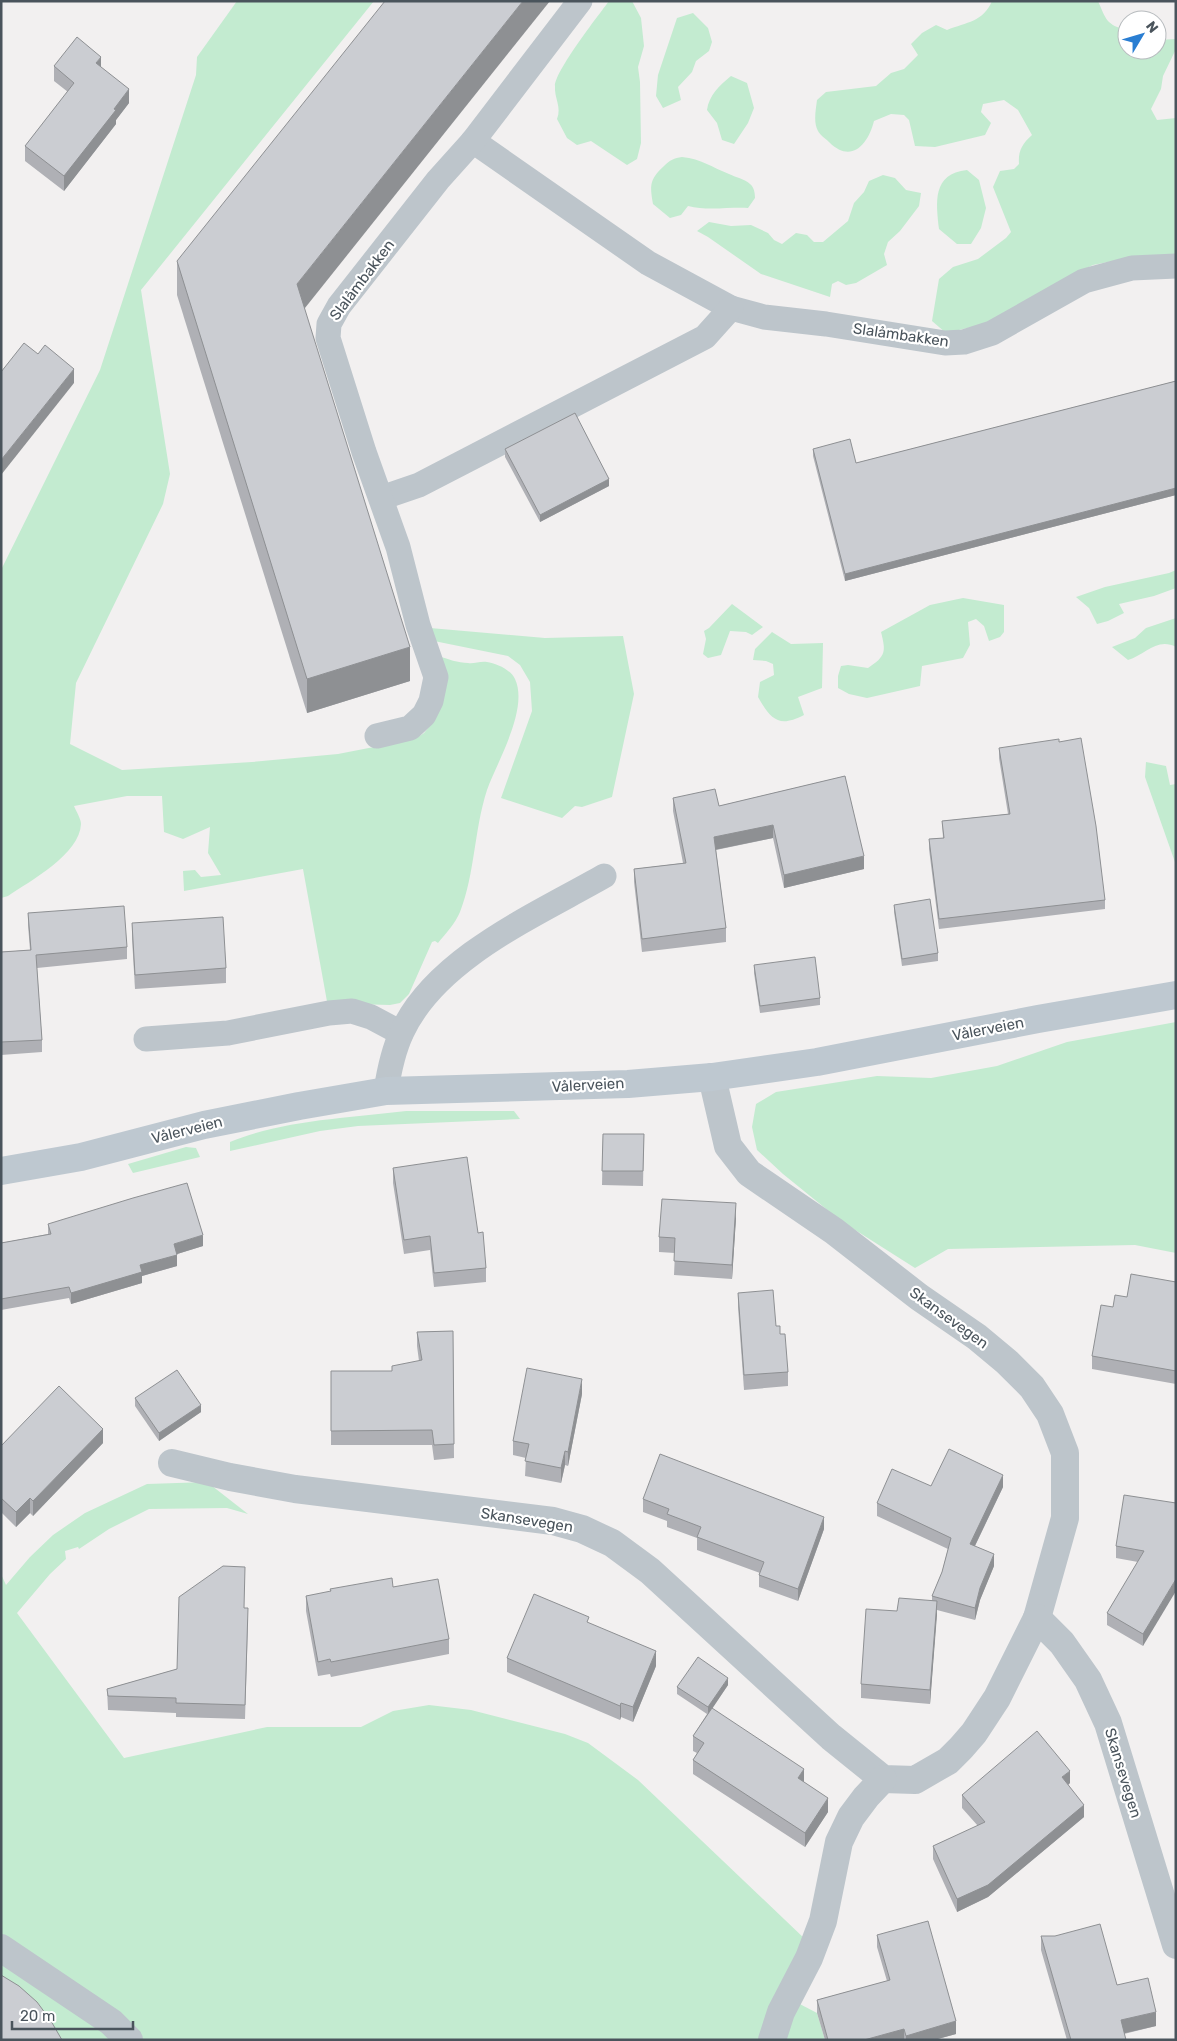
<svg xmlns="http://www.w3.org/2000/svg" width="1177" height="2041" viewBox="0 0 1177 2041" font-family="Rubik,sans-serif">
<rect width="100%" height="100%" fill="#f2f0f0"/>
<!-- green -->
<g fill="#c3ebd0">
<path d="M237 1H374L141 290 170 474 163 504 76 683 70 744 122 770 252 762 338 754 415 739 424 733 433 722 438 656C448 659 458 663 468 663 474 664 480 661 487 662 496 663 511 670 515 679 529 709 497 762 487 790 474 830 475 874 460 912 455 924 446 933 438 943L435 941 432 942 409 994 400 1003 390 1005 353 1004 328 1007 303 869 184 891 183 871 195 870 201 877 221 875 208 853 210 827 183 839 164 832 162 796H127L74 806C76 811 81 819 81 824 80 854 30 881 8 896L1 898V570L100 370 196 75 197 57Z"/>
<path d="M609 1H632L641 18 644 46 638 67 640 82 641 143 637 159 627 165 591 141 577 145 567 138 557 119C562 107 554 98 555 86 555 71 598 16 609 1Z"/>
<path d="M992 1H1098C1106 19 1106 25 1127 30V50H1157V40L1176 39V49L1163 76 1161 89 1151 109 1157 120 1176 118V256H1138L1093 265 1066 278 985 324 946 333 932 321 939 279 953 267 978 259 1006 238 1011 232 993 187 1000 171 1014 169 1019 164C1018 151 1022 144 1032 135L1018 110 1004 100 983 104 981 112 991 123 985 135 935 147 915 146 909 120 904 115 891 114 874 121C868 145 851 164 829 142 826 139 820 135 818 131 813 122 816 109 817 100L826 92 876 86 891 73 904 69 918 55 911 44 922 33 936 25 947 30C967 22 983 22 992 1Z"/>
<polygon points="693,13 708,28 712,42 709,51 696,61 692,72 678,87 681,100 663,108 656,96 658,75 677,18"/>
<path d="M731 76 747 83 754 108 748 123 734 144 722 140 717 123 707 110C709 95 720 85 731 76Z"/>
<path d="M682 157C702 159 711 167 729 174 735 177 745 179 750 184 754 187 755 193 755 198L748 208C728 207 707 211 688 206L681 215 670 218 653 204C650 185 649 180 664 166 670 160 674 158 682 157Z"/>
<path d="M967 170 979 180 986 208 981 228 971 244H957L939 229C936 202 932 174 967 170Z"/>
<polygon points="883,175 895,178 906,190 921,193 919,206 900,231 888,242 884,254 887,265 856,283 846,285 838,281 832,284 830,297 761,274 708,237 697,231 709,222 731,226 751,225 768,233 774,240 782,244 796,233 807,235 814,242 823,242 848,221 854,203 864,192 869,181"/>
<polygon points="1176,570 1176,588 1154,596 1119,604 1124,613 1108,621 1097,624 1089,608 1076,597 1105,587 1169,573"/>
<path d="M963 598 1004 605V632L1000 637 989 641 984 626 976 619 968 622 970 645 963 658 922 666 920 686 867 698 849 694 838 688V676L841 666 848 665 868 668C886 656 886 652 881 632L930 605Z"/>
<polygon points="732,604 763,627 752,635 746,632 730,631 721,655 708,658 703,654 706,639 704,631 709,628"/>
<path d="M1176 618V647C1157 637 1145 655 1128 660L1112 647 1135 638 1146 628Z"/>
<polygon points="430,628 545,638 623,636 634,694 612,797 582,807 575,806 562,818 501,798 532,711 530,682 520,665 508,656 434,641"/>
<path d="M772 632 791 644 823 643 822 688 798 697 804 715C779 728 771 720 758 697L760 682 774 675 773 664 766 661 753 660 755 649Z"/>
<polygon points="1146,762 1166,766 1170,785 1176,784 1176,865 1145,777"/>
<polygon points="1176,1022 1176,1253 1135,1245 948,1249 915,1268 841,1221 783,1174 757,1150 752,1127 756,1104 776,1092 877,1076 931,1078 997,1066 1067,1042"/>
<path d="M406 1111H514L520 1119 358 1126 320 1131 230 1151V1142C282 1120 350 1118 406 1111Z"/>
<polygon points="186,1147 196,1148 200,1157 133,1173 128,1164"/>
<polygon points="207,1482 248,1514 227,1508 149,1509 109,1529 79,1549 78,1547 65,1551 66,1559 50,1574 17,1613 124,1758 267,1727 361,1727 393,1711 429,1705 471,1710 565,1734 588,1743 638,1780 806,1940 764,2040 143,2040 134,2028 1,1937 1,1574 6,1585 30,1557 53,1535 85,1513 147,1484"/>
<polygon points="1,1960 114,2040 46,2040 1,2001"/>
<polygon points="794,2001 817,2013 825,2040 781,2040"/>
</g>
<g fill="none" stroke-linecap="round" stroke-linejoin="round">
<!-- lane -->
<g stroke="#bdc5cb" stroke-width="25">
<polyline points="473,141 648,263 731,308 764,317 826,324 945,343 964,342 992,333 1084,281 1132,268 1176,266"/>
<polyline points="381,498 419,485 705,337 731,308"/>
<polyline points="377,736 410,728 424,715 431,701 436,677 418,625 398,547 364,452 328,338 329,324 339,306 438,180 473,141 580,1"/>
<polyline points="146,1039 228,1033 329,1013 352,1011 371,1017 401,1033"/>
<path d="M386 1091C389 1071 393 1051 402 1032 436 958 536 915 604 876"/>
</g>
<!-- street -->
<g stroke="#bdc5cb" stroke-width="28">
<polyline points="172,1463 230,1477 295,1489 553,1521 582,1529 612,1543 650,1571 831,1737 883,1779 915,1780 948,1761 961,1748 974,1733 997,1698 1037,1618 1065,1518 1065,1453 1050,1414 1032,1387 1007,1362 977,1337 919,1297 834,1231 749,1173 728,1146 712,1077"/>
<polyline points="1037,1618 1062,1643 1088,1680 1108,1723 1176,1945"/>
<polyline points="1,1948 111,2022 129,2040"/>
<polyline points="772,2040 781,2012 809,1958 823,1921 839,1842 851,1817 866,1797 883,1779"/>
</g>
<!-- secondary -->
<polyline stroke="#bec8d0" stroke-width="28" points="1,1171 81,1157 204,1125 299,1106 386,1091 628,1084 712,1077 817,1062 1038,1019 1176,995"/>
</g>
<!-- wall -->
<g fill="#afb0b5">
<polygon points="54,66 101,67 129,103 116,120 116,124 64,191 25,161 25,146 68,92 54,81"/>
<polygon points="177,261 304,308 410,681 307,713 177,295"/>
<polygon points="1176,381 1176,495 845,581 813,456 813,449 856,463"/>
<polygon points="505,449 609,486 540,522 505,457"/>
<polygon points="999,748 1105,900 1105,909 939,929 929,849 929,839 943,838 942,821 1008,814 999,758"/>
<polygon points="845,776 864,869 784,888 773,838 716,850 726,928 726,942 642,952 634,882 634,869 683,863 673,811 673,798 719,806"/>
<polygon points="894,905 938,953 938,961 902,966 894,912"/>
<polygon points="28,913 127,947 127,959 37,968 42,1040 42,1052 1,1055 1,952 30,950 28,925"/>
<polygon points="132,923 226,968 226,983 135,989 132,938"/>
<polygon points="754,965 820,998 820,1005 760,1013 754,973"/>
<polygon points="603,1134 644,1134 643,1186 602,1185"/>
<polygon points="393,1168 478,1233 486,1268 486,1282 434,1287 430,1250 404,1254 393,1183"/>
<polygon points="736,1218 732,1279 674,1275 675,1253 659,1252 659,1237"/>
<polygon points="48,1224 203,1246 177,1254 177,1266 142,1276 142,1283 71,1304 69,1298 1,1310 1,1243 48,1234"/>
<polygon points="1176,1282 1176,1384 1092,1369 1092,1356 1127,1297"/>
<polygon points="738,1293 776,1326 788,1372 788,1386 744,1390 738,1307"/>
<polygon points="453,1331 454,1458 434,1460 432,1445 331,1445 331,1371 392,1371 419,1361 417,1346 417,1332"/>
<polygon points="582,1394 568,1466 565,1465 561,1483 525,1476 526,1458 513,1455 513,1441"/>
<polygon points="135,1398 201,1412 159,1441 135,1406"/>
<polygon points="103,1443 33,1516 30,1513 16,1527 1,1512 1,1446"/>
<polygon points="931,1486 1003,1487 975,1546 994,1566 980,1600 975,1620 937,1610 930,1704 861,1698 861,1684 897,1611 932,1600 932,1596 942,1572 948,1549 877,1516 877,1503"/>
<polygon points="643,1499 824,1529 798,1601 759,1587 759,1575 760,1573 697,1550 697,1538 667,1527 667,1521 643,1512"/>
<polygon points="1176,1503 1143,1646 1107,1625 1107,1613 1138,1562 1116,1558 1116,1546"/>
<polygon points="393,1587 449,1639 449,1654 331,1677 330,1674 318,1676 306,1611 306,1596 330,1592 330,1589"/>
<polygon points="244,1608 248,1622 245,1719 176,1717 176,1713 108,1710 107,1689 177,1669"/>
<polygon points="589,1623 656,1666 633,1722 621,1717 620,1720 507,1672 507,1658"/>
<polygon points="728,1685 712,1708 804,1782 828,1812 805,1847 693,1774 693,1760 697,1753 693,1751 693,1736 707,1714 677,1694 677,1687"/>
<polygon points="1070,1783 1068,1785 1084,1817 988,1897 957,1912 933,1859 933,1846 978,1826 962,1808 962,1795"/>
<polygon points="877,1935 956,2034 934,2040 825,2040 817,2013 817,2000 887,1981 877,1947"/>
<polygon points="1041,1936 1117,1985 1156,2026 1124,2034 1126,2040 1067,2040 1041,1950"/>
</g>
<!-- shaded-wall -->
<g fill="#8e9093">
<polygon points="523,1 550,1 297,318 297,284"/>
<polygon points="101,57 101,71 96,63"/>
<polygon points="129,89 129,103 116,120 116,124 64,191 64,176 114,109"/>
<polygon points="74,369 74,383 1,475 1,460"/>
<polygon points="609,479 609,486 540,522 540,515"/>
<polygon points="1176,488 1176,495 845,581 845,574"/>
<polygon points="410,647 410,681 307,713 307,679"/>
<polygon points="773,825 773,838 714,850 714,837"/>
<polygon points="864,856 864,869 784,888 784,875"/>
<polygon points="736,1203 736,1218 732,1279 732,1265"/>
<polygon points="203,1235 203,1246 174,1255 174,1244"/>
<polygon points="177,1255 177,1266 142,1276 142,1283 71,1304 71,1293 140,1265"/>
<polygon points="582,1379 582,1394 568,1466 568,1452"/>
<polygon points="201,1405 201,1412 159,1441 159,1433"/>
<polygon points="103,1429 103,1443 33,1516 33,1501"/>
<polygon points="565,1451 565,1465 561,1483 561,1468"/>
<polygon points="1003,1475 1003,1487 970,1556 970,1544"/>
<polygon points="30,1498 30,1513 16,1527 16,1512"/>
<polygon points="824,1517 824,1529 798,1601 798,1589"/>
<polygon points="994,1554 994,1566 980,1600 975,1620 975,1608 980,1588"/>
<polygon points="1176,1579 1176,1591 1143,1646 1143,1634"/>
<polygon points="937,1601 937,1615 930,1704 930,1690"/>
<polygon points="656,1651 656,1666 633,1722 633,1707"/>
<polygon points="728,1678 728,1685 708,1715 708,1707"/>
<polygon points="621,1703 621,1717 620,1720 620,1706"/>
<polygon points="804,1769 804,1783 798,1778"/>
<polygon points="1070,1771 1070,1783 1062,1790 1062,1777"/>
<polygon points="828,1798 828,1812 805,1847 805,1833"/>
<polygon points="1084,1805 1084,1817 988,1897 957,1912 957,1899"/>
<polygon points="1156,2012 1156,2026 1121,2034 1121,2020"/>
<polygon points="956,2021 956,2034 934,2040 906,2040 906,2036"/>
<polygon points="904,2029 904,2040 864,2040"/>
</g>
<!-- building -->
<g fill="#cbcdd2" stroke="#8e9093">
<polygon points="385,1 523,1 297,284 410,647 307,679 177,261"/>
<polygon points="77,37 101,57 96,63 129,89 114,109 116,110 64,176 25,146 74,83 54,66"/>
<polygon points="24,343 38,354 45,345 74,369 1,460 1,372"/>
<polygon points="1176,381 1176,488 845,574 813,449 850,439 856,463"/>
<polygon points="575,413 609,479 540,515 505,449"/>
<polygon points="1081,738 1096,826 1105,900 939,919 929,839 944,838 942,821 1010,814 999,748 1059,739 1059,742"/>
<polygon points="845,776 864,856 784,875 773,825 714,837 726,928 642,939 634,869 686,863 673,798 715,789 719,806"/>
<polygon points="930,899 938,953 902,959 894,905"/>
<polygon points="124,906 127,947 36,955 42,1040 1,1042 1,952 31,950 28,913"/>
<polygon points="223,917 226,968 135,975 132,923"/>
<polygon points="815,957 820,998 760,1006 754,965"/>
<polygon points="603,1134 644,1134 643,1171 602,1171"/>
<polygon points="467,1157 478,1233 483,1232 486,1268 434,1273 430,1236 404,1240 393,1168"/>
<polygon points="187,1183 203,1235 174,1244 177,1255 140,1265 142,1272 71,1293 69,1287 1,1299 1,1243 51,1234 48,1224 133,1198"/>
<polygon points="662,1199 736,1203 732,1265 674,1261 675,1238 659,1237"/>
<polygon points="1131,1274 1176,1282 1176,1371 1092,1356 1101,1305 1113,1307 1115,1295 1127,1297"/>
<polygon points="773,1290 776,1326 780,1326 780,1334 785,1334 788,1372 744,1375 738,1293"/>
<polygon points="453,1331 454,1444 434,1445 432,1430 331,1431 331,1371 392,1371 392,1366 422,1360 417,1332"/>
<polygon points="527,1368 582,1379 568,1452 565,1451 561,1468 525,1461 529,1444 513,1441"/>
<polygon points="177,1370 201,1405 159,1433 135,1398"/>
<polygon points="59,1386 103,1429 33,1501 30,1498 16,1512 1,1498 1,1446"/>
<polygon points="949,1449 1003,1475 970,1544 994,1554 980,1588 975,1608 932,1596 942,1572 951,1538 877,1503 892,1469 931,1486"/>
<polygon points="660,1454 824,1517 798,1589 759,1575 764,1562 697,1537 701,1527 667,1514 669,1509 643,1499"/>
<polygon points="1124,1495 1176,1503 1176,1579 1143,1634 1107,1613 1144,1551 1116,1546"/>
<polygon points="223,1566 245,1567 244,1608 248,1608 245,1705 176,1703 176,1698 108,1696 107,1689 177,1669 179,1597"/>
<polygon points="392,1578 393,1587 438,1579 449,1639 331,1662 330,1659 318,1662 306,1596 331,1591 330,1589"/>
<polygon points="534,1594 589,1617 587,1622 656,1651 633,1707 621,1703 620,1706 507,1658"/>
<polygon points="899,1598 937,1601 930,1690 861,1684 866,1609 897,1611"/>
<polygon points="698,1657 728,1678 708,1707 677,1687"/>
<polygon points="712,1708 804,1769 798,1778 828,1798 805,1833 693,1760 704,1743 693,1736"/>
<polygon points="1037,1731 1070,1771 1062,1777 1084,1805 988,1885 957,1899 933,1846 985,1822 962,1795"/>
<polygon points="928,1921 956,2021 906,2036 904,2029 864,2040 828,2040 817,2000 890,1980 877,1935"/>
<polygon points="1100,1924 1117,1985 1148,1978 1156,2012 1121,2020 1126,2040 1071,2040 1041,1936 1055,1936"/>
<polygon points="1,1975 19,1986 37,2002 51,2021 62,2040 1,2040"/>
</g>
<g text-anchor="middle" stroke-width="4.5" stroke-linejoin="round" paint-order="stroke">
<!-- street labels -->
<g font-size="15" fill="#4a545c" stroke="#fff">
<text transform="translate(362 280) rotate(-53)" y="5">Slalåmbakken</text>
<text transform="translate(901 335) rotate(8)" y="5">Slalåmbakken</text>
<text transform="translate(988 1029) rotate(-11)" y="5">Vålerveien</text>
<text transform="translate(588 1085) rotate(-3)" y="5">Vålerveien</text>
<text transform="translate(187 1130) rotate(-14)" y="5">Vålerveien</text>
<text transform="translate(949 1318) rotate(36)" y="5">Skansevegen</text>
<text transform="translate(527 1520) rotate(9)" y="5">Skansevegen</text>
<text transform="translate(1123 1773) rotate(73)" y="5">Skansevegen</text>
</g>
</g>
<!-- border -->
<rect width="1177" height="2041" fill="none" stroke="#4a545c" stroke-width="5"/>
<!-- north arrow -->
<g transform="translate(1142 35) rotate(52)"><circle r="24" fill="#ffffff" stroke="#b7bbbe"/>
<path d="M0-4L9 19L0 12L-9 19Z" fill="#2a7ed2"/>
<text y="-8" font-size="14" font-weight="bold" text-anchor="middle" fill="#4a545c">N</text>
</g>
<!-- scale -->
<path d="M12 2021v8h121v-8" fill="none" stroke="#4a545c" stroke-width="2.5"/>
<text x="20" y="2021" font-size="15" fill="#4a545c" stroke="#ffffff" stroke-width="4" paint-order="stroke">20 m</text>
</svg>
